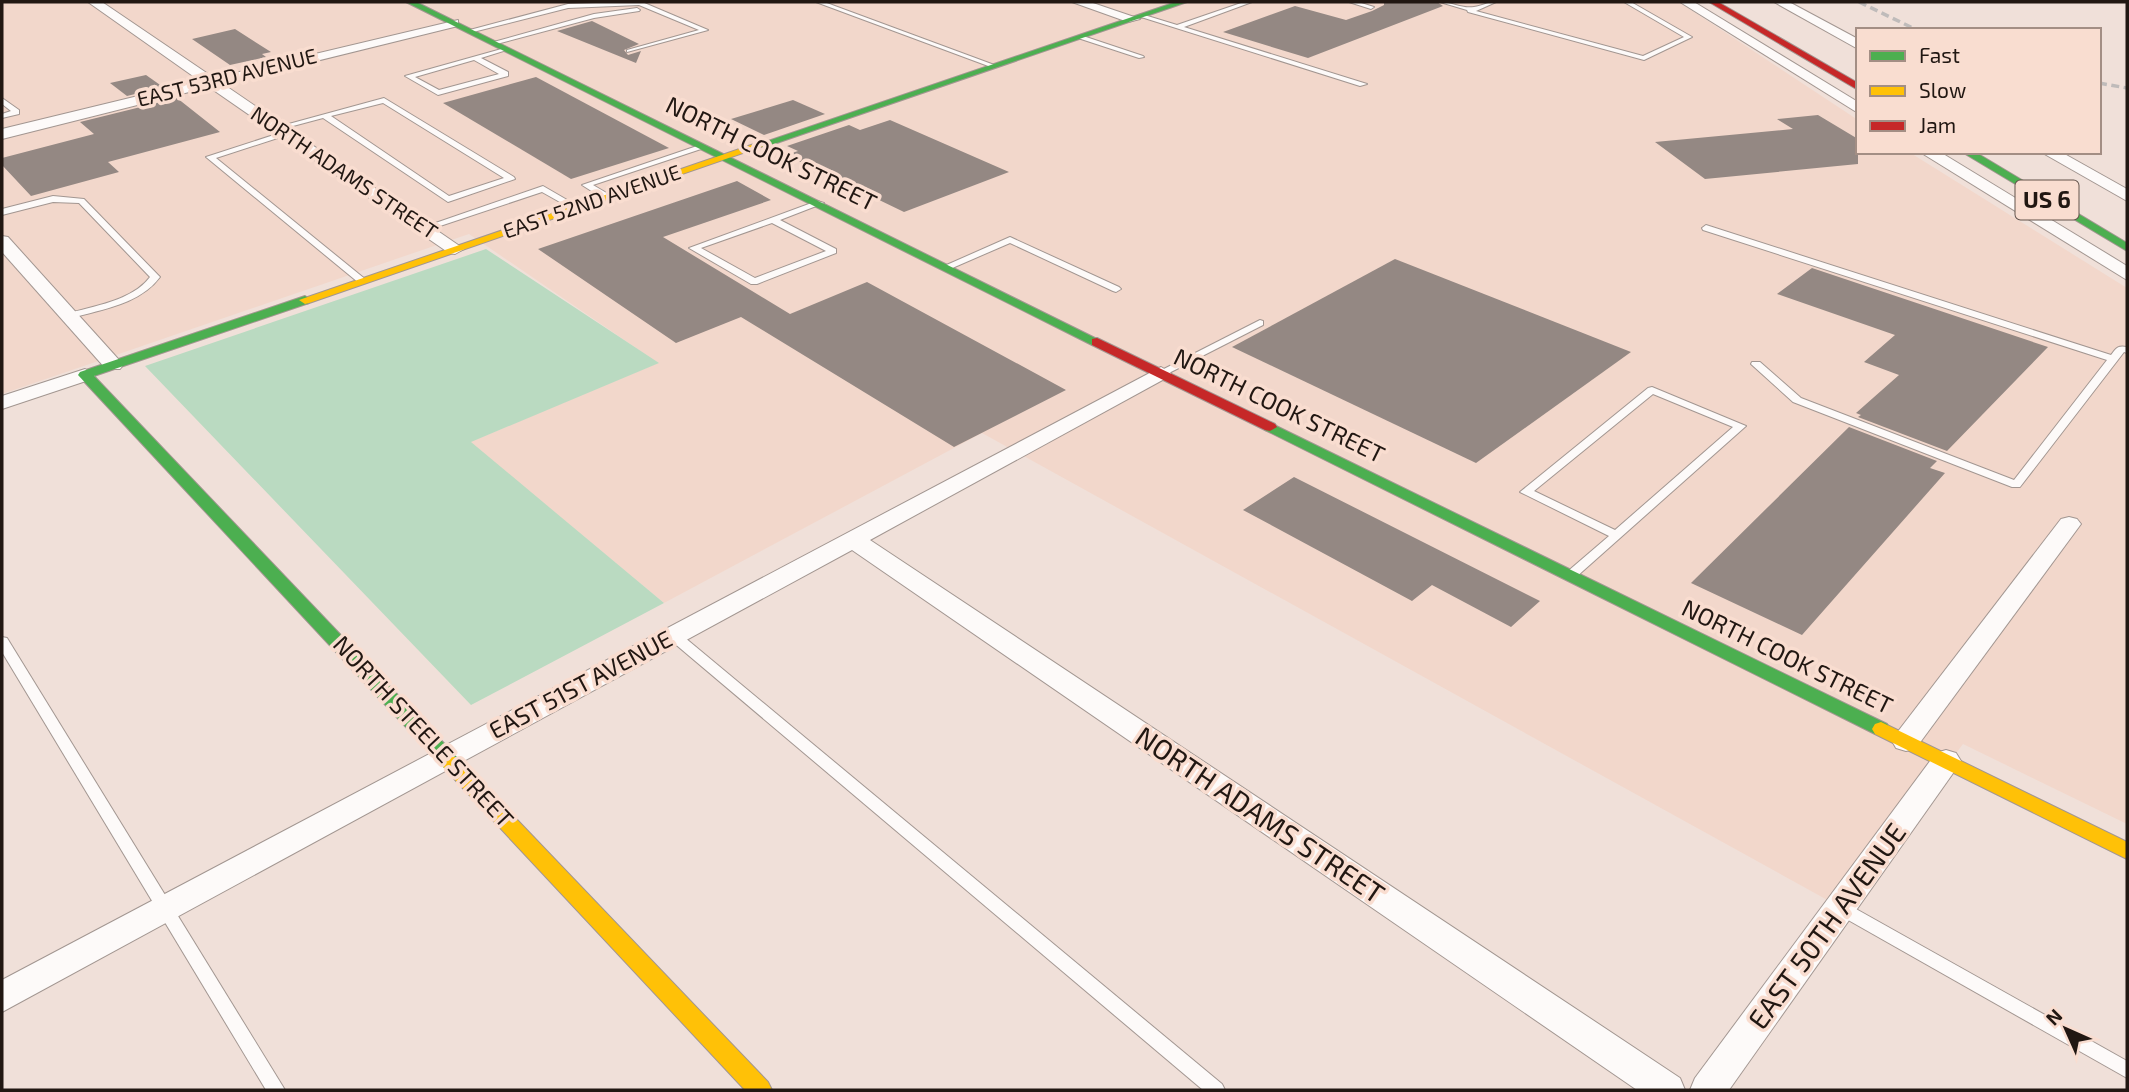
<svg xmlns="http://www.w3.org/2000/svg" width="2129" height="1092" viewBox="0 0 2129 1092" font-family="'Exo 2',sans-serif">
<rect width="100%" height="100%" fill="#f0e0d9"/>
<!-- built -->
<polygon fill="#f2d7cb" points="2,2 1679,2 1858,120 1858,152 1909,152 2127,288 2127,824 1963,744 1840,907 982,433 664,603 470,442 658,363 469,234 2,394"/>
<!-- green -->
<polygon fill="#badac1" points="486,249 659,363 471,442 664,603 471,705 145,366"/>
<!-- building -->
<g fill="#948883">
<polygon points="1384,2 1437,2 1443,6 1308,58 1223,32 1295,6 1346,20 1372,11 1384,5"/>
<polygon points="592,21 639,44 624,50 628,55 641,51 636,63 557,31"/>
<polygon points="235,29 271,52 262,54 266,57 230,65 192,39"/>
<polygon points="146,75 163,87 127,96 110,83"/>
<polygon points="536,77 669,148 571,179 443,103"/>
<polygon points="177,98 220,132 108,162 119,172 31,196 2,165 2,158 94,134 80,122"/>
<polygon points="793,100 825,114 764,135 731,119"/>
<polygon points="1818,115 1858,139 1858,164 1705,179 1655,142 1793,129 1777,119"/>
<polygon points="890,120 1009,172 904,212 786,155 798,151 787,146 849,125 860,130"/>
<polygon points="737,181 771,200 663,237 790,314 867,282 1066,390 954,447 741,317 676,343 538,249"/>
<polygon points="1395,259 1631,352 1476,463 1232,347"/>
<polygon points="1812,268 2048,347 1947,451 1858,417 1861,415 1856,413 1899,375 1864,362 1895,335 1777,294"/>
<polygon points="1849,427 1937,461 1930,468 1945,473 1802,635 1691,583"/>
<polygon points="1294,477 1540,601 1511,627 1432,585 1412,601 1243,510"/>
</g>
<g fill="none" stroke-linecap="round" stroke-linejoin="round">
<defs>
<g id="lane">
<polygon points="624,2 642,2 708,30 627,52 627,50 699,30 639,5 568,8 469,33 466,31 568,4"/>
<polygon points="816,2 824,2 997,66 991,67"/>
<polygon points="1244,2 1252,2 1184,27 1367,84 1360,86 1138,16 1141,14 1177,25"/>
<polygon points="1349,2 1358,2 1374,7 1371,9"/>
<path d="M1440 2C1451 2 1463 9 1474 7 1482 6 1487 2 1496 2L1476 11 1643 56 1684 37 1624 2H1631L1692 37 1644 60 1468 12 1467 10Z"/>
<polygon points="637,8 640,10 639,11 594,18 493,45 490,43 594,14"/>
<polygon points="1080,35 1143,56 1144,57 1139,58 1078,38 1077,37"/>
<path d="M505 48 510 49 481 58 508 72V76L438 95 405 76ZM474 60 499 74 439 90 415 77Z"/>
<polygon points="2,98 19,110 19,114 2,118 2,114 11,111 2,104"/>
<path d="M384 98 514 177 515 179 448 202 323 118 278 130 274 128ZM383 103 504 178 449 196 331 116Z"/>
<polygon points="283,132 290,134 216,158 365,279 365,283 359,283 206,157"/>
<polygon points="700,145 707,147 593,185 610,195 610,199 604,199 582,185"/>
<polygon points="543,186 581,208 574,210 542,192 428,230 421,228"/>
<path d="M53 196 84 199 158 275 160 277C140 304 103 309 72 318H66V314C93 306 132 301 150 277L79 203 53 202 2 215V209Z"/>
<path d="M817 201 824 203 780 220 836 249V253L757 284H751L689 248ZM772 223 826 251 755 278 701 248Z"/>
<path d="M1706 225 2111 355C2116 348 2118 345 2127 347V353L2124 352 2020 487H2012L1793 402 1751 364 1752 362H1760L1801 398 2014 480 2107 360 1703 230 1702 228Z"/>
<polygon points="1010,237 1119,287 1121,289 1116,292 1113,291 1010,243 950,269 947,270 942,267"/>
<polygon points="1260,320 1263,321 1263,325 1165,375 1157,375 1156,373"/>
<path d="M1652 387 1746 426 1575 578H1567L1565 575 1567 572 1609 536 1520 492 1648 388ZM1653 394 1733 427 1615 530 1534 491Z"/>
<polygon points="673,631 678,632 1222,1084 1225,1090 1203,1090 668,638 666,635"/>
<polygon points="2,637 7,638 285,1090 266,1090 2,652"/>
<polygon points="1840,900 2127,1061 2127,1078 1834,912 1832,907 1834,902"/>
</g>
<g id="street">
<polygon points="88,2 102,2 214,78 458,20 458,26 223,84 464,249 455,254 449,253 209,87 2,139 2,129 200,81"/>
<polygon points="1072,2 1090,2 1140,19 1128,22"/>
<polygon points="1680,2 1694,2 1858,102 1858,113"/>
<polygon points="1774,2 1789,2 1858,39 1858,49"/>
<polygon points="1920,152 1940,152 2127,266 2127,280"/>
<polygon points="2041,152 2061,152 2127,189 2127,201"/>
<polygon points="2,236 8,237 120,361 123,365 120,369 106,369 2,252"/>
<polygon points="1161,367 1171,373 1168,377 870,540 1680,1078 1685,1090 1637,1090 852,550 2,1012 2,980"/>
<polygon points="85,369 95,375 92,379 2,409 2,396"/>
<polygon points="2069,517 2077,519 2081,524 1916,748 1906,751 1896,748 1892,741 1896,734 2061,519"/>
<polygon points="1946,750 1956,753 1961,761 1956,769 1729,1090 1690,1090 1695,1078 1936,753"/>
</g>
<g id="fast">
<polygon points="406,2 416,2 1103,342 1102,345 1092,345"/>
<polygon points="1176,2 1187,2 765,147 756,145"/>
<polygon points="1962,152 1975,152 2127,243 2127,251"/>
<polygon points="305,296 311,300 309,303 94,376 458,758 460,763 458,768 451,770 444,768 78,375 80,372"/>
<polygon points="1270,423 1887,724 1890,729 1887,734 1875,734 1265,430 1263,427 1265,424"/>
</g>
<g id="slow">
<polygon points="757,143 766,145 309,303 305,304 299,300"/>
<polygon points="1881,722 2127,842 2127,859 1875,734 1872,729 1875,724"/>
<polygon points="451,756 458,758 768,1082 772,1090 745,1090 444,768 442,763 444,758"/>
</g>
<g id="jam">
<polygon points="1709,2 1718,2 1858,83 1858,90"/>
<polygon points="1097,338 1275,424 1277,427 1270,431 1265,430 1092,345 1092,339"/>
</g>
</defs>
<!-- lane casing -->
<use href="#lane" stroke="#a29691" stroke-width="2"/>
<!-- street casing -->
<use href="#street" stroke="#a29691" stroke-width="2"/>
<!-- fast casing -->
<use href="#fast" stroke="#a29691" stroke-width="2"/>
<!-- slow casing -->
<use href="#slow" stroke="#a29691" stroke-width="2"/>
<!-- jam casing -->
<use href="#jam" stroke="#a29691" stroke-width="2"/>
<!-- lane -->
<use href="#lane" fill="#fdfaf9" fill-rule="evenodd"/>
<!-- street -->
<use href="#street" fill="#fdfaf9" fill-rule="evenodd"/>
<!-- fast -->
<use href="#fast" fill="#4caf50" fill-rule="evenodd"/>
<!-- slow -->
<use href="#slow" fill="#ffc107" fill-rule="evenodd"/>
<!-- jam -->
<use href="#jam" fill="#c62828" fill-rule="evenodd"/>
<!-- rail -->
<g stroke="#bfbbba" stroke-width="3.5" stroke-dasharray="8 4.5" stroke-linecap="butt">
<polyline points="1859,2 1917,30"/>
<polyline points="2099,83 2127,88"/>
</g>
</g>
<g text-anchor="middle" stroke-width="7" stroke-linejoin="round" paint-order="stroke">
<!-- far-street labels -->
<g font-size="21" fill="#211712" stroke="#f9ddd0">
<text transform="translate(227 78) rotate(-14)" y="7">EAST 53RD AVENUE</text>
<text transform="translate(344 173) rotate(34)" y="7">NORTH ADAMS STREET</text>
<text transform="translate(592 202) rotate(-19)" y="7">EAST 52ND AVENUE</text>
</g>
<!-- shield labels -->
<rect fill="#f9ddd0" stroke="#62524b" stroke-width="2" x="2015.5" y="180.5" width="63" height="39" rx="5"/>
<g font-size="23" font-weight="bold" fill="#211712">
<text x="2047" y="208">US 6</text>
</g>
<!-- street labels -->
<g font-size="24" fill="#211712" stroke="#f9ddd0">
<text transform="translate(771 154) rotate(26)" y="8">NORTH COOK STREET</text>
<text transform="translate(1279 406) rotate(26)" y="8">NORTH COOK STREET</text>
<text transform="translate(1787 657) rotate(26)" y="8">NORTH COOK STREET</text>
<text transform="translate(581 685) rotate(-28)" y="8">EAST 51ST AVENUE</text>
<text transform="translate(423 732) rotate(47)" y="8">NORTH STEELE STREET</text>
</g>
<!-- near-street labels -->
<g font-size="28" fill="#211712" stroke="#f9ddd0">
<text transform="translate(1260 815) rotate(34)" y="10">NORTH ADAMS STREET</text>
<text transform="translate(1827 926) rotate(-54)" y="10">EAST 50TH AVENUE</text>
</g>
</g>
<!-- border -->
<rect width="2129" height="1092" fill="none" stroke="#211712" stroke-width="7"/>
<!-- legend -->
<rect x="1856" y="28" width="245" height="126" fill="#f9ddd0" stroke="#a38e84" stroke-width="2"/>
<rect x="1870" y="51" width="35" height="10" fill="#4caf50" stroke="#a38e84" stroke-width="2"/>
<text x="1919" y="63" font-size="21" fill="#211712">Fast</text>
<rect x="1870" y="86" width="35" height="10" fill="#ffc107" stroke="#a38e84" stroke-width="2"/>
<text x="1919" y="98" font-size="21" fill="#211712">Slow</text>
<rect x="1870" y="121" width="35" height="10" fill="#c62828" stroke="#a38e84" stroke-width="2"/>
<text x="1919" y="133" font-size="21" fill="#211712">Jam</text>
<!-- north arrow -->
<g transform="translate(2066 1029) rotate(315)" stroke="#f9ddd0" stroke-width="5" paint-order="stroke">
<path d="M0-5L12 26L0 18L-12 26Z" fill="#211712"/>
<text y="-10" font-size="19" font-weight="bold" text-anchor="middle" fill="#211712">N</text>
</g>
</svg>
